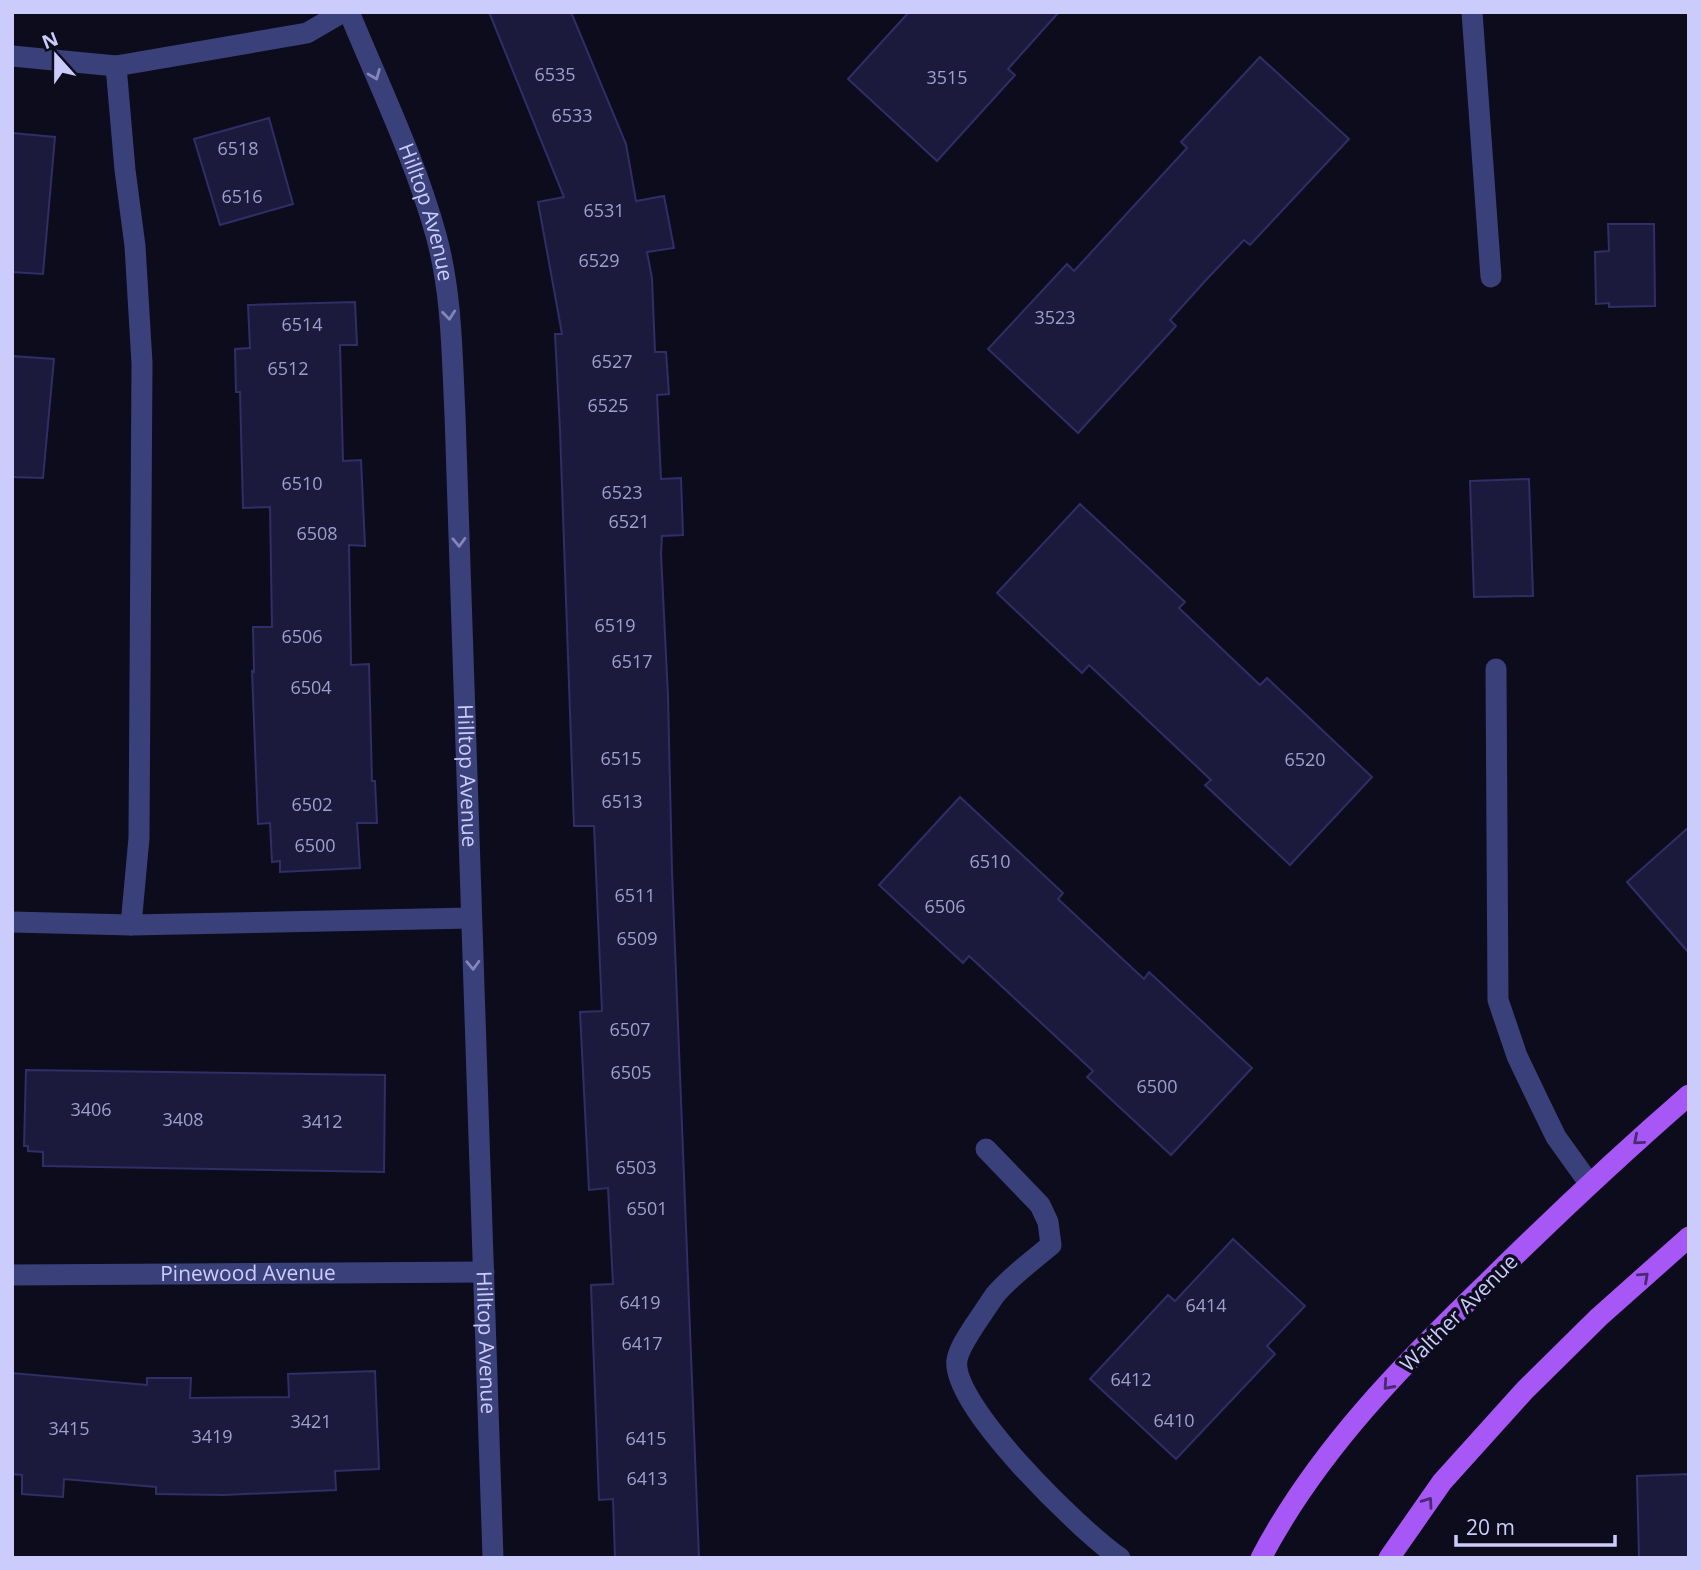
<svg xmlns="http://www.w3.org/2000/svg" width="1701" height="1570" viewBox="0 0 1701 1570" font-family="'Open Sans',sans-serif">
<rect width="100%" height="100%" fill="#0d0c1c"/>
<!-- building -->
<g fill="#1c1a3c" stroke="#312d67" stroke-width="2">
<polygon points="489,12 571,12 626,144 636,201 664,196 674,248 647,252 652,278 655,352 666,352 669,394 657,395 661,479 681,478 683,535 662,536 661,554 668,696 672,872 699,1558 615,1558 613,1499 599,1500 591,1285 613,1284 608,1188 589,1190 580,1012 602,1011 594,826 574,826 560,430 555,334 562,334 538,202 564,197"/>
<polygon points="909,12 1059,12 1008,69 1015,75 937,161 848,79"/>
<polygon points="1260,57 1349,139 1250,245 1244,240 1206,280 1170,320 1176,326 1078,433 988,349 1067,264 1074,271 1187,148 1181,142"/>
<polygon points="269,118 293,204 220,225 194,139"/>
<polygon points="12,133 55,137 43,274 12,272"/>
<polygon points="1608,224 1654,224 1655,306 1609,307 1609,303 1596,304 1595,252 1609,251"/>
<polygon points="355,302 357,345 340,345 343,461 361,460 365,546 349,545 351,665 369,664 372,781 375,781 377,823 357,823 360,868 280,872 280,861 272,862 270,823 258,824 252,671 254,672 253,627 272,627 270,507 243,508 240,392 236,392 235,349 250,348 248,305"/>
<polygon points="12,356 54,359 43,478 12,477"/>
<polygon points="1529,479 1533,596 1474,597 1470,481"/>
<polygon points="1080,504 1185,602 1179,608 1221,648 1260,685 1267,678 1372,777 1290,865 1205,785 1211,780 1089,665 1082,673 997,593"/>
<polygon points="960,797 1063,893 1058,899 1144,979 1149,972 1252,1068 1171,1155 1087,1077 1093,1071 969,956 963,963 879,885"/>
<polygon points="1689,827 1689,953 1627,882"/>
<polygon points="26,1070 385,1075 384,1172 43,1166 43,1152 28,1151 28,1146 24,1146"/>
<polygon points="1233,1239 1305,1306 1267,1346 1275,1354 1176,1459 1090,1379 1168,1295 1175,1301"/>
<polygon points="375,1371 379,1469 335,1471 336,1490 224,1495 156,1494 156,1487 64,1479 63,1497 22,1494 22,1475 12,1474 12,1373 147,1385 147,1378 191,1378 190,1398 289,1397 288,1374"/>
<polygon points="1689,1474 1689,1558 1639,1558 1637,1476"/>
</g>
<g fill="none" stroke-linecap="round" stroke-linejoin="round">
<!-- minor -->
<g stroke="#3a4079" stroke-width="21">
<path id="s1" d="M349 12C379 85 415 159 436 235 452 293 452 355 455 415L493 1558"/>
<polyline points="1472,12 1491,277"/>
<polyline points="12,56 116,66 307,33 343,12"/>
<polyline points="116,66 125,170 135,246 142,363 139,838 131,925"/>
<polyline points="1496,669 1498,1000 1517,1056 1538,1100 1556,1137 1589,1183"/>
<polyline points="12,922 131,925 471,918"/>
<path d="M986 1149 1040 1205 1048 1222 1051 1245C1032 1261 1010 1277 995 1295 988 1305 981 1316 974 1326 968 1336 959 1348 957 1360 950 1405 1082 1532 1120 1558"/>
<path id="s2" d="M12 1275 484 1272"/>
</g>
<!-- major -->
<g stroke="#a657f6" stroke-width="21">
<path d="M1261 1558C1317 1451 1404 1363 1490 1280 1555 1216 1620 1155 1689 1095"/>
<polyline points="1389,1558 1442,1482 1525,1390 1599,1317 1689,1237"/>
</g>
</g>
<!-- one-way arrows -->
<defs><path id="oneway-chevron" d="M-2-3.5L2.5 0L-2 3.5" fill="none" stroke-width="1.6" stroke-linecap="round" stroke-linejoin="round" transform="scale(1.75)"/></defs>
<g stroke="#8286ba">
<use href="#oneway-chevron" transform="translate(375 75) rotate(68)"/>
<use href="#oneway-chevron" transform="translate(449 315) rotate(84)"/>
<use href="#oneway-chevron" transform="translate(459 542) rotate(88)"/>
<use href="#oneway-chevron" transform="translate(473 965) rotate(88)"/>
</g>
<g stroke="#4a2a73">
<use href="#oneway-chevron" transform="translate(1638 1140) rotate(139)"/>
<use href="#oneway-chevron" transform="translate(1644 1277) rotate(-42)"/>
<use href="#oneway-chevron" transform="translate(1388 1385) rotate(132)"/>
<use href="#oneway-chevron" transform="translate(1428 1502) rotate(-55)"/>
</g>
<g text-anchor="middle" stroke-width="7" stroke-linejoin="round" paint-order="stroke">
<!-- number labels -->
<g font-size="18" fill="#9f9fcc">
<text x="555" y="81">6535</text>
<text x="947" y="84">3515</text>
<text x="572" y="122">6533</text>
<text x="238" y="155">6518</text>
<text x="242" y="203">6516</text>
<text x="604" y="217">6531</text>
<text x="599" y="267">6529</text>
<text x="1055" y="324">3523</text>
<text x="302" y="331">6514</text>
<text x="612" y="368">6527</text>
<text x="288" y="375">6512</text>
<text x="608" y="412">6525</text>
<text x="302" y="490">6510</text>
<text x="622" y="499">6523</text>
<text x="629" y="528">6521</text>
<text x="317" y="540">6508</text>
<text x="615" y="632">6519</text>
<text x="302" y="643">6506</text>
<text x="632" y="668">6517</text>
<text x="311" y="694">6504</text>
<text x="621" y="765">6515</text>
<text x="1305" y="766">6520</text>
<text x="622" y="808">6513</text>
<text x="312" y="811">6502</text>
<text x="315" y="852">6500</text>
<text x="990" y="868">6510</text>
<text x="635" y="902">6511</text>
<text x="945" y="913">6506</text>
<text x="637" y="945">6509</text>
<text x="630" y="1036">6507</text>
<text x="631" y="1079">6505</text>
<text x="1157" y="1093">6500</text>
<text x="91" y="1116">3406</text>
<text x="183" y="1126">3408</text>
<text x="322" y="1128">3412</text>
<text x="636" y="1174">6503</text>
<text x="647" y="1215">6501</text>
<text x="640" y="1309">6419</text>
<text x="1206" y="1312">6414</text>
<text x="642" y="1350">6417</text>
<text x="1131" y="1386">6412</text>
<text x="1174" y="1427">6410</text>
<text x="311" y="1428">3421</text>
<text x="69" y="1435">3415</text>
<text x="212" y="1443">3419</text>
<text x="646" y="1445">6415</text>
<text x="647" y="1485">6413</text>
</g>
<!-- street labels -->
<g font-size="21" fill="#cbcbfc" stroke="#0d0c1c">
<text dy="7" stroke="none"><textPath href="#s1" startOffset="215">Hilltop Avenue</textPath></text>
<text dy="7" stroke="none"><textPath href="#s1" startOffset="782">Hilltop Avenue</textPath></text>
<text dy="7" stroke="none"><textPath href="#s2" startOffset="236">Pinewood Avenue</textPath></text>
<text transform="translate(1459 1313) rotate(-45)" y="7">Walther Avenue</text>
<text dy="7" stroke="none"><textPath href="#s1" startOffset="1349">Hilltop Avenue</textPath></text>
</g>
</g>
<!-- border -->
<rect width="1701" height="1570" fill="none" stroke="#cbcbfc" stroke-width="28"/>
<!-- north arrow -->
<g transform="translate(56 56) rotate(339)" stroke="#0d0c1c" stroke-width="5" paint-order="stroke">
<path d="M0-5L12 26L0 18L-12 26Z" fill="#cbcbfc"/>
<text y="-10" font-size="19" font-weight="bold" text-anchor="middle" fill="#cbcbfc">N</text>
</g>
<!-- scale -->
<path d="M1456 1535v10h159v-10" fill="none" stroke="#cbcbfc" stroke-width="3.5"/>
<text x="1466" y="1535" font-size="21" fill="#cbcbfc" stroke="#0d0c1c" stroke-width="5" paint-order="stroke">20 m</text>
</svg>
